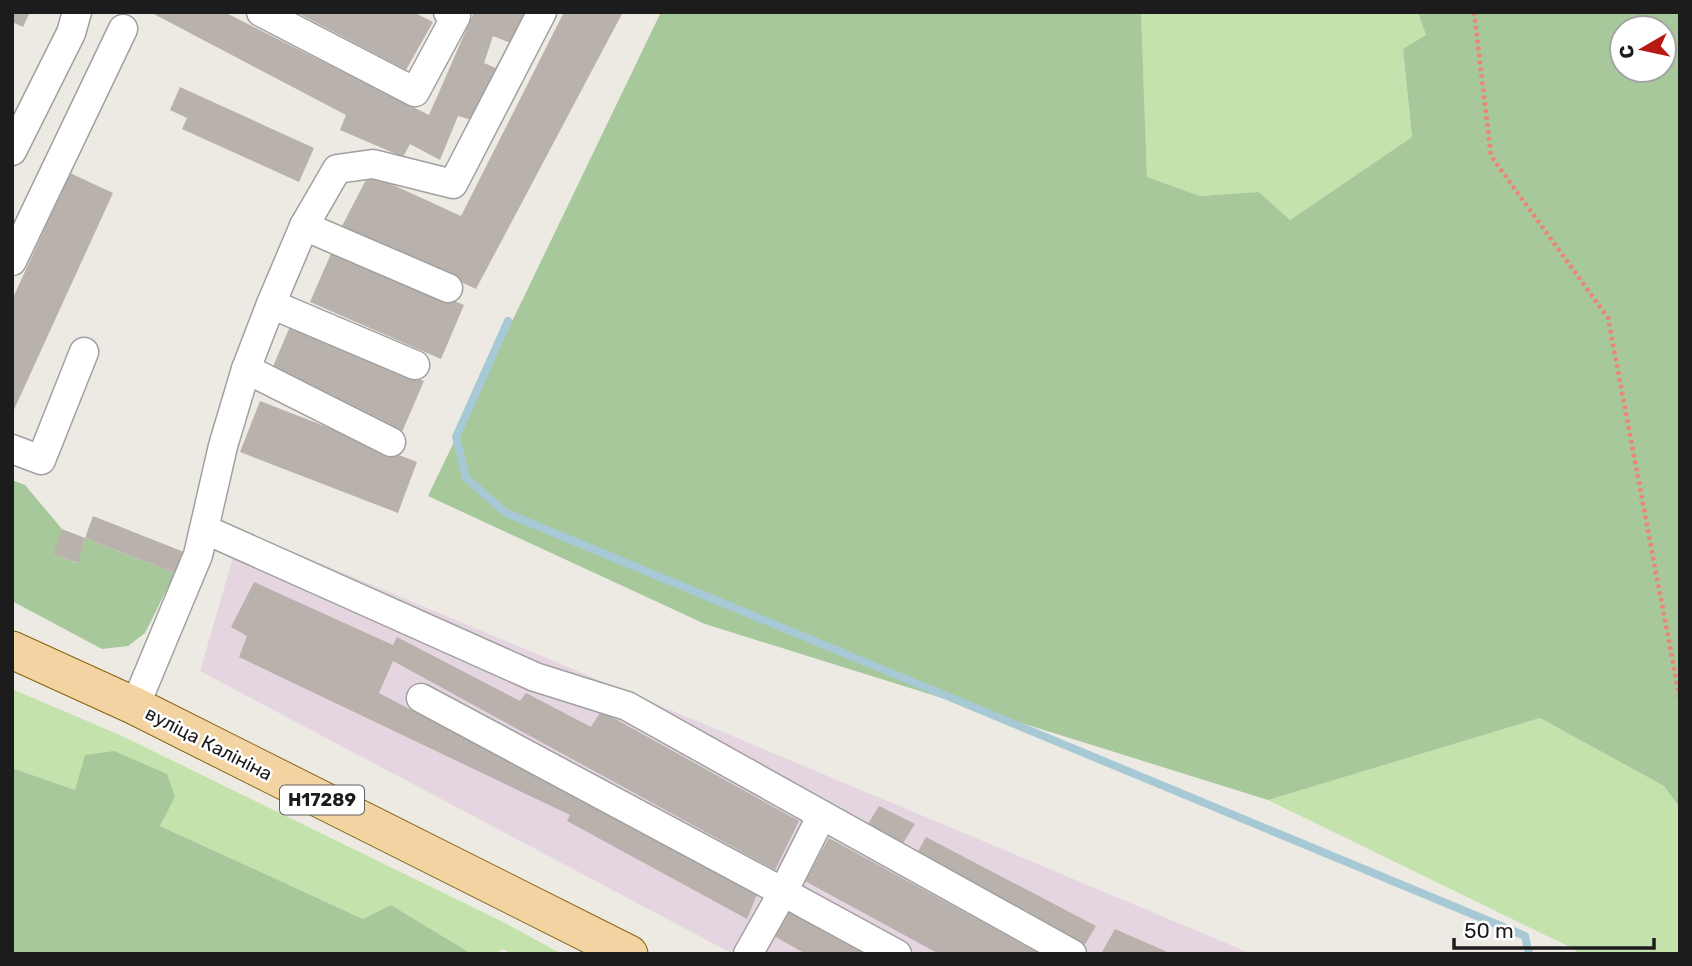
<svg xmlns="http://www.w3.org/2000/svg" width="1692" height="966" viewBox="0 0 1692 966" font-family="Rubik,sans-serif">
<rect width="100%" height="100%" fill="#eceae2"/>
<!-- industrial -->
<polygon fill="#e5d5e1" points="241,530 1252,954 733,954 200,671"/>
<!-- grass -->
<g fill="#c4e2ac">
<polygon points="1141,12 1418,12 1426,35 1403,50 1412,137 1290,220 1259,192 1200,196 1147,177"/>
<polygon points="12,689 122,736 503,922 562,954 512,954 503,949 495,954 472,954 391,905 363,919 160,826 175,797 75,790 12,768"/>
<polygon points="1540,718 1664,786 1680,808 1680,954 1574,954 1576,950 1268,800"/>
</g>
<!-- forest -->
<g fill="#a6c89b" fill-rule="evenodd">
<path d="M661 12H1141L1147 177 1200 196 1259 192 1290 220 1412 137 1403 49 1426 35 1418 12H1680V808L1664 786 1540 718 1268 800 705 624 428 496ZM1622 28H1664V70H1622Z"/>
<polygon points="12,480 25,485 62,529 54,554 77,563 85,538 175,573 145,633 128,646 102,649 12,601"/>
<polygon points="114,751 167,774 175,797 160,826 363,919 391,905 472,954 12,954 12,768 75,790 85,755"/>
</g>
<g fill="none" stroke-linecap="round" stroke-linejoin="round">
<!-- stream -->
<polyline stroke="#a7c9d6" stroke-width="8" points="508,321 456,437 466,478 506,513 1525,936 1529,954"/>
</g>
<!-- building -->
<g fill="#b9b2ac">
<polygon points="12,12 30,12 23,27 12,22"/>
<polygon points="150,12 224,12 429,115 474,12 529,12 513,44 493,36 484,63 498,69 472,120 458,116 440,160 410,144 403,157 340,130 346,115"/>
<polygon points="296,12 413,12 433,22 406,70"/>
<polygon points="564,12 623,12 476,289 342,226 369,174 461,216"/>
<polygon points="180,87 314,148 299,182 182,129 187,118 170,110"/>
<polygon points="70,173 113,193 12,414 12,300"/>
<polygon points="333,249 464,305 441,359 310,302"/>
<polygon points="291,324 424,381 402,432 269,376"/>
<polygon points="260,401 417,462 398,513 240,452"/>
<polygon points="93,516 184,552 175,573 85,538"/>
<polygon points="62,529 85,538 78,563 53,554"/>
<polygon points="254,582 393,645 397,637 520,701 526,693 591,727 601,711 799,821 775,870 393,661 379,693 758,892 747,919 567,821 570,815 239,657 247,636 231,627"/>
<polygon points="879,806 915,824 903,843 868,824"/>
<polygon points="926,837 1096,926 1084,946 915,857"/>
<polygon points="829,838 1041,954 939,954 805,881"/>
<polygon points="787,905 877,954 806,954 772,935"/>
<polygon points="1115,929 1172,954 1105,954 1102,952"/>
</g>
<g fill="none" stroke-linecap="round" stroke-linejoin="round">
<defs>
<g id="minor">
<polyline points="261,12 415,92 456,16 448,12"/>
<polyline points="12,151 71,33 77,12"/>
<polyline points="304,226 448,288"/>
<polyline points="12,261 123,29"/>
<polyline points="271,304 415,365"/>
<polyline points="246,369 391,442"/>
<polyline points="12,449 41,460 84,352"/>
<polyline points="204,529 535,677 627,706 822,815 783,892 421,698"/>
<polyline points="135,706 198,555 223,446 246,369 271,304 304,226 337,169 373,164 453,184 542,12"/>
<polyline points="822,815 1072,954"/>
<polyline points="748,954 783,892 897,954"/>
</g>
<polyline id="major" points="12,650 135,706 629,954"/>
</defs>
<!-- minor casing -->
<use href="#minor" stroke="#a0a0a0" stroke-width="31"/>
<!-- major casing -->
<use href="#major" stroke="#86640e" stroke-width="39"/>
<!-- path -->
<polyline stroke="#ec8674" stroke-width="4.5" stroke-dasharray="3.5 3.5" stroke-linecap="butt" points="1474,12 1491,156 1608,318 1680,700"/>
<!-- minor -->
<use href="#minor" stroke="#fff" stroke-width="28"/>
<!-- major -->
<use href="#major" stroke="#f2d3a1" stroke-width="37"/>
</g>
<g text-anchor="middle" stroke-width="5" stroke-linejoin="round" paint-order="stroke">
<!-- shield labels -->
<rect fill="#fff" stroke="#606060" stroke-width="2" x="280" y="785.5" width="84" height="29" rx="5"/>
<g font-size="18" font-weight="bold" fill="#1c1c1c">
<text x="322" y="806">Н17289</text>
</g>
<!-- street labels -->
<g font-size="19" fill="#1c1c1c" stroke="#fff">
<text transform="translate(209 743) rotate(27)" y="7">вуліца Калініна</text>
</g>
</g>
<!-- border -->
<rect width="1692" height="966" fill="none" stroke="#1c1c1c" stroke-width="28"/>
<!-- north arrow -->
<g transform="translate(1643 49) rotate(261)"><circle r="33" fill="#ffffff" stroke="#a4a4a4" stroke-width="2"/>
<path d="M0-5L12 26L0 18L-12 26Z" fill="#b51b13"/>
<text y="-10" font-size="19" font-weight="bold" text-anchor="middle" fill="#1c1c1c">С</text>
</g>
<!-- scale -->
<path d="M1454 938v10h200v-10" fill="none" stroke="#1c1c1c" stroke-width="3.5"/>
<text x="1464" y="938" font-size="21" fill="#1c1c1c" stroke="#ffffff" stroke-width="5" paint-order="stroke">50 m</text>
</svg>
